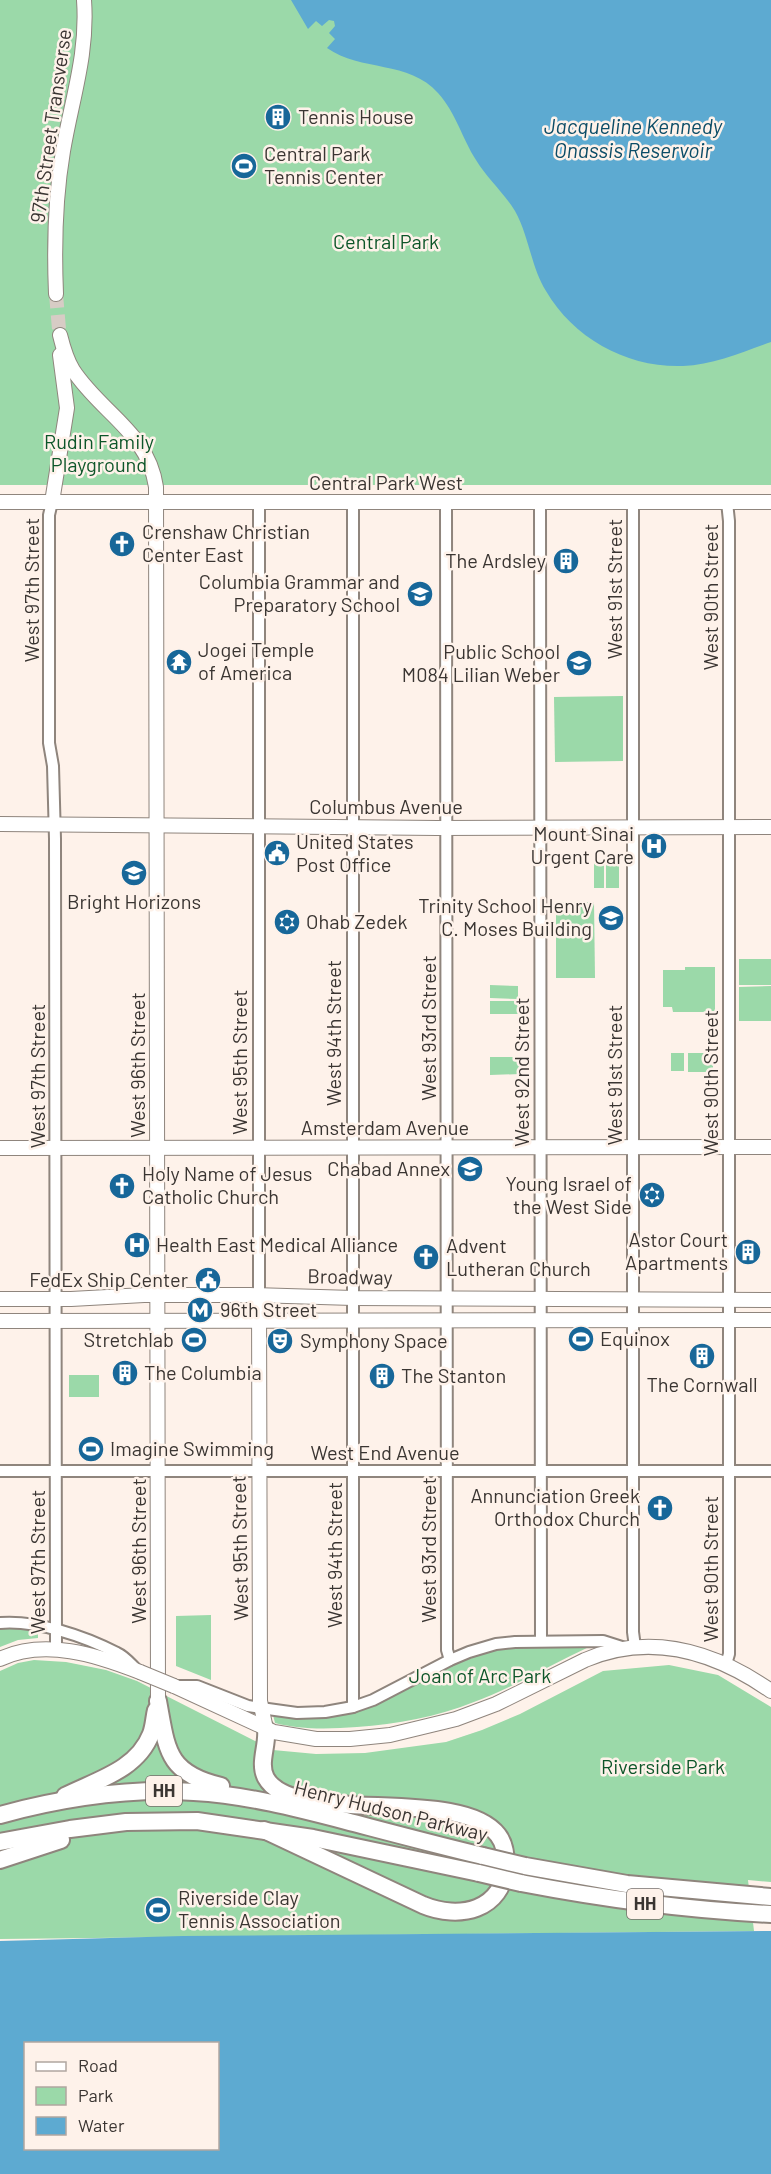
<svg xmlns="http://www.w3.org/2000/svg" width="771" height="2174" viewBox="0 0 771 2174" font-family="Barlow,sans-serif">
<rect width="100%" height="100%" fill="#fef2ea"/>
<!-- green -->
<g fill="#9bd9a9">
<rect x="0" y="0" width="771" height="485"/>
<polygon points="623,696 623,761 555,762 554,697"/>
<rect x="594" y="860" width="10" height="28"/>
<rect x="606" y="860" width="13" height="28"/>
<polygon points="556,902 594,902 595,978 556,978"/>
<rect x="739" y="959" width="32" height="26"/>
<polygon points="685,967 715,967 715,1012 673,1012 672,1007 663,1007 663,970 685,970"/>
<polygon points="490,985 518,986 518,999 490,998"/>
<polygon points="771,986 771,1021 739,1021 739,987"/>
<rect x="490" y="1001" width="28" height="13"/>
<rect x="671" y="1053" width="13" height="18"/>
<rect x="688" y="1053" width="25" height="19"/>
<polygon points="490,1057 520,1057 520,1074 490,1075"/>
<rect x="69" y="1375" width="30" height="22"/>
<polygon points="211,1615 211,1680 176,1666 176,1616"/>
<polygon points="0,1626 38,1629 38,1638 18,1640 0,1647"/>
<path d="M520 1645 591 1646C552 1664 514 1687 474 1702 437 1717 397 1724 357 1727 330 1729 301 1730 275 1723L273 1715H331L470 1655 493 1648Z"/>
<polygon points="34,1660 66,1662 106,1670 137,1681 273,1750 316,1754 365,1753 446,1742 482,1730 520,1714 603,1671 669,1665 718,1675 771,1707 771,1882 748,1880 754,1931 0,1939 0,1671 18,1663"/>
</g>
<!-- water -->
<g fill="#5daad1" fill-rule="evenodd">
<path d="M291 0H771V342C743 352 713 365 683 366 628 368 574 339 546 291 531 267 529 236 515 211 504 193 487 178 476 160 462 138 456 113 438 93 409 60 361 72 327 48L335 39 329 33 335 26 334 21 329 20 322 26 316 21 308 29Z"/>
<path d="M771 1931V2174H0V1941L183 1936ZM26 2044H218V2148H26Z"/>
</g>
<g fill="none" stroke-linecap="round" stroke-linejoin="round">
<!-- major-tunnel -->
<polyline stroke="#d7ccc5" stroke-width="14" stroke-dasharray="14 7" stroke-linecap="butt" points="56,294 59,329"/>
<defs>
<g id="minor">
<polyline points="52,502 49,515 49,743 53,766 55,839 56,1650"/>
<polyline points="259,502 259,1295"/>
<polyline points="353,502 353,1707"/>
<polyline points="446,502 447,1650 450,1660"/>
<polyline points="540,503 541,1641"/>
<polyline points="633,503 633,1632 635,1647"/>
<polyline points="0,1471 771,1471"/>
<path d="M0 1623C37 1620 84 1636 117 1653 124 1656 130 1663 135 1668"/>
<polyline points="726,1664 729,1654 729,521 727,502"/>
<polyline points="178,1686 197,1686 248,1706 268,1709 297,1713 325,1712 353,1707 373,1700 450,1660 469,1652 496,1644 515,1642 603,1641 625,1648"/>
</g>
<g id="major">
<path d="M56 294C54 246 55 198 63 151 72 98 88 54 84 0"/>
<path d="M60 335C63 347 66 359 73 370 101 413 148 432 156 487L158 1701"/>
<polyline points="0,502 771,502"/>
<polyline points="52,502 67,408 60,355"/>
<polyline points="0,824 438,828 771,827"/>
<polyline points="0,1148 771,1147"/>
<polyline points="259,1295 260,1701 266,1729"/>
<polyline points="0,1299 71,1299 144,1295 250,1295 353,1298 771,1300"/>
<polyline points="0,1321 771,1320"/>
<path d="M0 1659C44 1638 97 1655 140 1672"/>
<path d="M174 1686 274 1732 316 1739H350L390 1735 456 1719 496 1704 585 1660C651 1632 715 1652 771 1691"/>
</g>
<g id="highway">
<path d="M158 1701C167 1749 166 1773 221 1786"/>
<path d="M65 1796C97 1780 137 1770 151 1734 154 1726 154 1718 156 1710"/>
<path d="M0 1815C62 1798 130 1788 194 1792 246 1795 296 1808 346 1821 392 1833 437 1845 483 1856"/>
<path d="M264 1830 423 1905C459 1920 503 1911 506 1865 506 1855 505 1844 498 1835 460 1785 293 1827 266 1778 258 1763 268 1746 266 1729"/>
<polyline points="0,1842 70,1829 126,1822 197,1821 313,1838 479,1873"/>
<polyline points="0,1860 61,1840"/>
<polyline points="525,1866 627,1884 771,1897"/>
<path d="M521 1883C604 1899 687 1910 771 1914"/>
</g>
</defs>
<!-- minor casing -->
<use href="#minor" stroke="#8f857d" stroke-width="14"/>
<!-- major casing -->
<use href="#major" stroke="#8f857d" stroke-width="16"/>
<!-- highway casing -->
<use href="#highway" stroke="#8f857d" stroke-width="20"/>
<!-- minor -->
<use href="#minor" stroke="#fff" stroke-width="10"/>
<!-- major -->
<use href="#major" stroke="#fff" stroke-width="14"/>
<!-- highway -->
<use href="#highway" stroke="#fff" stroke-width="16"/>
<defs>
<polyline id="major-bridge" points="140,1672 174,1686"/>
<g id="highway-bridge">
<polyline points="483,1856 525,1866"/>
<polyline points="479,1873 521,1883"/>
</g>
</defs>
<!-- major-bridge casing -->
<use href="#major-bridge" stroke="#8f857d" stroke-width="16" stroke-linecap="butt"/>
<!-- highway-bridge casing -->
<use href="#highway-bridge" stroke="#8f857d" stroke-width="20" stroke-linecap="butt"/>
<!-- major-bridge -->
<use href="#major-bridge" stroke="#fff" stroke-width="14"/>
<!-- highway-bridge -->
<use href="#highway-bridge" stroke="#fff" stroke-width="16"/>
</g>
<!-- icons -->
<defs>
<symbol id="building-disc" viewBox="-11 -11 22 22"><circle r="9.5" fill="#176799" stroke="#fef2ea"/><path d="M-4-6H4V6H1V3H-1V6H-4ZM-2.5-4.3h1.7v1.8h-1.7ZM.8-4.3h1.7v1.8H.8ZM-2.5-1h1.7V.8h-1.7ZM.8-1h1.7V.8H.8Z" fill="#fff"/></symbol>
<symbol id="stadium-disc" viewBox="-11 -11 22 22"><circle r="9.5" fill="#176799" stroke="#fef2ea"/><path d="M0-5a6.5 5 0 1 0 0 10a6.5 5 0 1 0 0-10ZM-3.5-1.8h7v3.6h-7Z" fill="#fff"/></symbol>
<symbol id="church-disc" viewBox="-11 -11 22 22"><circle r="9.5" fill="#176799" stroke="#fef2ea"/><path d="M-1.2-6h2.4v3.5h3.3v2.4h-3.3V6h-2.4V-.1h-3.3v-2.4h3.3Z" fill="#fff"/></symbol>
<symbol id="school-disc" viewBox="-11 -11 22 22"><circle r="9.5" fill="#176799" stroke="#fef2ea"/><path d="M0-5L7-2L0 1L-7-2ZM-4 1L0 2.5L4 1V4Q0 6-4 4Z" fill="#fff"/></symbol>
<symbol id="temple-disc" viewBox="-11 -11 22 22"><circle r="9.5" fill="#176799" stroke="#fef2ea"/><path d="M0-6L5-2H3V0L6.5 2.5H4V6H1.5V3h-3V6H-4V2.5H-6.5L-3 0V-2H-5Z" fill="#fff"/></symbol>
<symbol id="hospital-disc" viewBox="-11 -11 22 22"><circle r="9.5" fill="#176799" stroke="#fef2ea"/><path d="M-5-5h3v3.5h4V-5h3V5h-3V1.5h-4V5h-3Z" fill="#fff"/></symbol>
<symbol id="civic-disc" viewBox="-11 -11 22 22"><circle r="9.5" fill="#176799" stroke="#fef2ea"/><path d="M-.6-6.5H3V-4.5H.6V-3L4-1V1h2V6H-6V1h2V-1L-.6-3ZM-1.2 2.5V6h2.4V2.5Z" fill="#fff"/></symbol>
<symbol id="synagogue-disc" viewBox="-11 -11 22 22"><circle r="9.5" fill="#176799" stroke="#fef2ea"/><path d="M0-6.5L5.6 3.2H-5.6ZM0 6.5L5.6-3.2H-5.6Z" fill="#fff"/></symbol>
<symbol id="metro-disc" viewBox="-11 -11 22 22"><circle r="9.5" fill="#176799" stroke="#fef2ea"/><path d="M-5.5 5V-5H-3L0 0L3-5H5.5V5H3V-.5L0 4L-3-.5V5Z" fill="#fff"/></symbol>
<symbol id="theatre-disc" viewBox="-11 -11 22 22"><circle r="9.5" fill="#176799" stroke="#fef2ea"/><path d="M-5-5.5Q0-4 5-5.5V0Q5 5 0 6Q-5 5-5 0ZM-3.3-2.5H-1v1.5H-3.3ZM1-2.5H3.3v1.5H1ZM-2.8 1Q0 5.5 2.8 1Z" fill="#fff"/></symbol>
</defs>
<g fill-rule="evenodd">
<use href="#building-disc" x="263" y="102" width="30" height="30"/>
<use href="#stadium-disc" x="229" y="151" width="30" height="30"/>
<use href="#church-disc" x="107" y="529" width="30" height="30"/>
<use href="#building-disc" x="551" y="546" width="30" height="30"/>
<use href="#school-disc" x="405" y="579" width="30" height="30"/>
<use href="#temple-disc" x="164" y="647" width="30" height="30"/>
<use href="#school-disc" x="564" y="648" width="30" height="30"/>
<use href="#hospital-disc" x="639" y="831" width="30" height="30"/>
<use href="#civic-disc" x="262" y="838" width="30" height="30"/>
<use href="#school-disc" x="119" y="858" width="30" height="30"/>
<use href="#school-disc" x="596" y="903" width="30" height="30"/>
<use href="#synagogue-disc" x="272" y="907" width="30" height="30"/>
<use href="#school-disc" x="455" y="1154" width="30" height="30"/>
<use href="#church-disc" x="107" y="1171" width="30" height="30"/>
<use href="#synagogue-disc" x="637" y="1180" width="30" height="30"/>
<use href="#hospital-disc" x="122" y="1230" width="30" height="30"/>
<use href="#building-disc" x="733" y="1237" width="30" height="30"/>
<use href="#church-disc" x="411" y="1242" width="30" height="30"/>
<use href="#civic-disc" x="193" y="1265" width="30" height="30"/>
<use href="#metro-disc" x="185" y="1295" width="30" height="30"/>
<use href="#stadium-disc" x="566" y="1324" width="30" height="30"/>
<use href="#stadium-disc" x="179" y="1325" width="30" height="30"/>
<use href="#theatre-disc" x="265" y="1326" width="30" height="30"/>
<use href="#building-disc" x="687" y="1341" width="30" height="30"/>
<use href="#building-disc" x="110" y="1358" width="30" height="30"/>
<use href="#building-disc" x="367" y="1361" width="30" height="30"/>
<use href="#stadium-disc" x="76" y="1434" width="30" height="30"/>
<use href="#church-disc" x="645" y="1493" width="30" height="30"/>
<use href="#stadium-disc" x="143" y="1895" width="30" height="30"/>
</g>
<g text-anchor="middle" stroke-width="5" stroke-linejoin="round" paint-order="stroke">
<!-- shield labels -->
<g fill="#fef2ea" stroke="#756e69" stroke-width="1.5">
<rect x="146" y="1776" width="36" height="30" rx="4.5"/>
<rect x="627" y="1889" width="36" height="30" rx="4.5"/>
</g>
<g font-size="18" font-weight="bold" fill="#3a3532">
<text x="164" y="1797">HH</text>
<text x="645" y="1910">HH</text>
</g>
<!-- poi labels -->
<g font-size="20" fill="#3a3532" stroke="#fef2ea" text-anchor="start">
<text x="298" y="124">Tennis House</text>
<text x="264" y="161">Central Park<tspan x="264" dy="23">Tennis Center</tspan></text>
<text x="142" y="539">Crenshaw Christian<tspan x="142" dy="23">Center East</tspan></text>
<text x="546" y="568" text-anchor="end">The Ardsley</text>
<text x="400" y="589" text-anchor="end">Columbia Grammar and<tspan x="400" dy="23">Preparatory School</tspan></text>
<text x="198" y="657">Jogei Temple<tspan x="198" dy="23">of America</tspan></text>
<text x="560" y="659" text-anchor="end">Public School<tspan x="560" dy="23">M084 Lilian Weber</tspan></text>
<text x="634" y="841" text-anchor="end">Mount Sinai<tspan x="634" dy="23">Urgent Care</tspan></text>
<text x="296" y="849">United States<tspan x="296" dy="23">Post Office</tspan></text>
<text x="134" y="909" text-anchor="middle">Bright Horizons</text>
<text x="592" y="913" text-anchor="end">Trinity School Henry<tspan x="592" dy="23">C. Moses Building</tspan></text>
<text x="306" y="929">Ohab Zedek</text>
<text x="450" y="1176" text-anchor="end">Chabad Annex</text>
<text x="142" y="1181">Holy Name of Jesus<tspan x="142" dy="23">Catholic Church</tspan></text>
<text x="632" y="1191" text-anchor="end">Young Israel of<tspan x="632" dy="23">the West Side</tspan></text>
<text x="728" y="1247" text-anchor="end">Astor Court<tspan x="728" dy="23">Apartments</tspan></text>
<text x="156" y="1252">Health East Medical Alliance</text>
<text x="446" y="1253">Advent<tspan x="446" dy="23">Lutheran Church</tspan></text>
<text x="188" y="1287" text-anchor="end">FedEx Ship Center</text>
<text x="220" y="1317">96th Street</text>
<text x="600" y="1346">Equinox</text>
<text x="174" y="1347" text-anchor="end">Stretchlab</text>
<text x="300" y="1348">Symphony Space</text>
<text x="144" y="1380">The Columbia</text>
<text x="401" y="1383">The Stanton</text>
<text x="702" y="1392" text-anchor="middle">The Cornwall</text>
<text x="110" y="1456">Imagine Swimming</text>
<text x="640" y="1503" text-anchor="end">Annunciation Greek<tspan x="640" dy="23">Orthodox Church</tspan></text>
<text x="178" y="1905">Riverside Clay<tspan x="178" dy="23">Tennis Association</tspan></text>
</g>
<!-- street labels -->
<g font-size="20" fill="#3a3532" stroke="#fef2ea">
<text transform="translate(51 126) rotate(-82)" y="7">97th Street Transverse</text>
<text x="386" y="490">Central Park West</text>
<text transform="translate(615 589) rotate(-90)" y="7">West 91st Street</text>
<text transform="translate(32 590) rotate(-90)" y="7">West 97th Street</text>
<text transform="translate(711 597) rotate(-90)" y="7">West 90th Street</text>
<text x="386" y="814">Columbus Avenue</text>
<text transform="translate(429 1028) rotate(-90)" y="7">West 93rd Street</text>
<text transform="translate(334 1033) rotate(-90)" y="7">West 94th Street</text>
<text transform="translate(240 1062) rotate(-90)" y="7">West 95th Street</text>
<text transform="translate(138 1065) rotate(-90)" y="7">West 96th Street</text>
<text transform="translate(522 1072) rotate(-90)" y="7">West 92nd Street</text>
<text transform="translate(615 1075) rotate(-90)" y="7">West 91st Street</text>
<text transform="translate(38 1076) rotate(-90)" y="7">West 97th Street</text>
<text transform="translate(711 1083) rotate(-90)" y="7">West 90th Street</text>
<text x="385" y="1135">Amsterdam Avenue</text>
<text transform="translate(350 1277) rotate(1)" y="7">Broadway</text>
<text x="385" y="1460">West End Avenue</text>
<text transform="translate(240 1548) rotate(-91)" y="7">West 95th Street</text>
<text transform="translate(429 1550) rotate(-90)" y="7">West 93rd Street</text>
<text transform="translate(139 1551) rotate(-90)" y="7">West 96th Street</text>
<text transform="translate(335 1555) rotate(-90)" y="7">West 94th Street</text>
<text transform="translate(38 1562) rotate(-90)" y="7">West 97th Street</text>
<text transform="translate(711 1569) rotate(-90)" y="7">West 90th Street</text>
<text transform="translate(391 1811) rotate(14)" y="7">Henry Hudson Parkway</text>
</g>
<!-- park labels -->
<g font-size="20" fill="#0d5629" stroke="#fef2ea">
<text x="386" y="249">Central Park</text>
<text x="99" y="449">Rudin Family<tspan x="99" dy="23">Playground</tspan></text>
<text x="480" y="1683">Joan of Arc Park</text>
<text x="663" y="1774">Riverside Park</text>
</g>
<!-- water labels -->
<g font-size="21" font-style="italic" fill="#0b4c67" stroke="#fef2ea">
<text x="633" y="134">Jacqueline Kennedy<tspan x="633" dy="24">Onassis Reservoir</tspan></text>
</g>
</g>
<!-- legend -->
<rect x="24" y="2042" width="195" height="108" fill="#fef2ea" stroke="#b0a6a0" stroke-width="1.5"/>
<rect x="36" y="2062" width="30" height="9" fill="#ffffff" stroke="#b0a6a0" stroke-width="1.5"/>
<text x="78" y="2072" font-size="18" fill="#3a3532">Road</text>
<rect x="36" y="2087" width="30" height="18" fill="#9bd9a9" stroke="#b0a6a0" stroke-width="1.5"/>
<text x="78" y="2102" font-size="18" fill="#3a3532">Park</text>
<rect x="36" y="2117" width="30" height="18" fill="#5daad1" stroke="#b0a6a0" stroke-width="1.5"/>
<text x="78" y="2132" font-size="18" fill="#3a3532">Water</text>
</svg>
